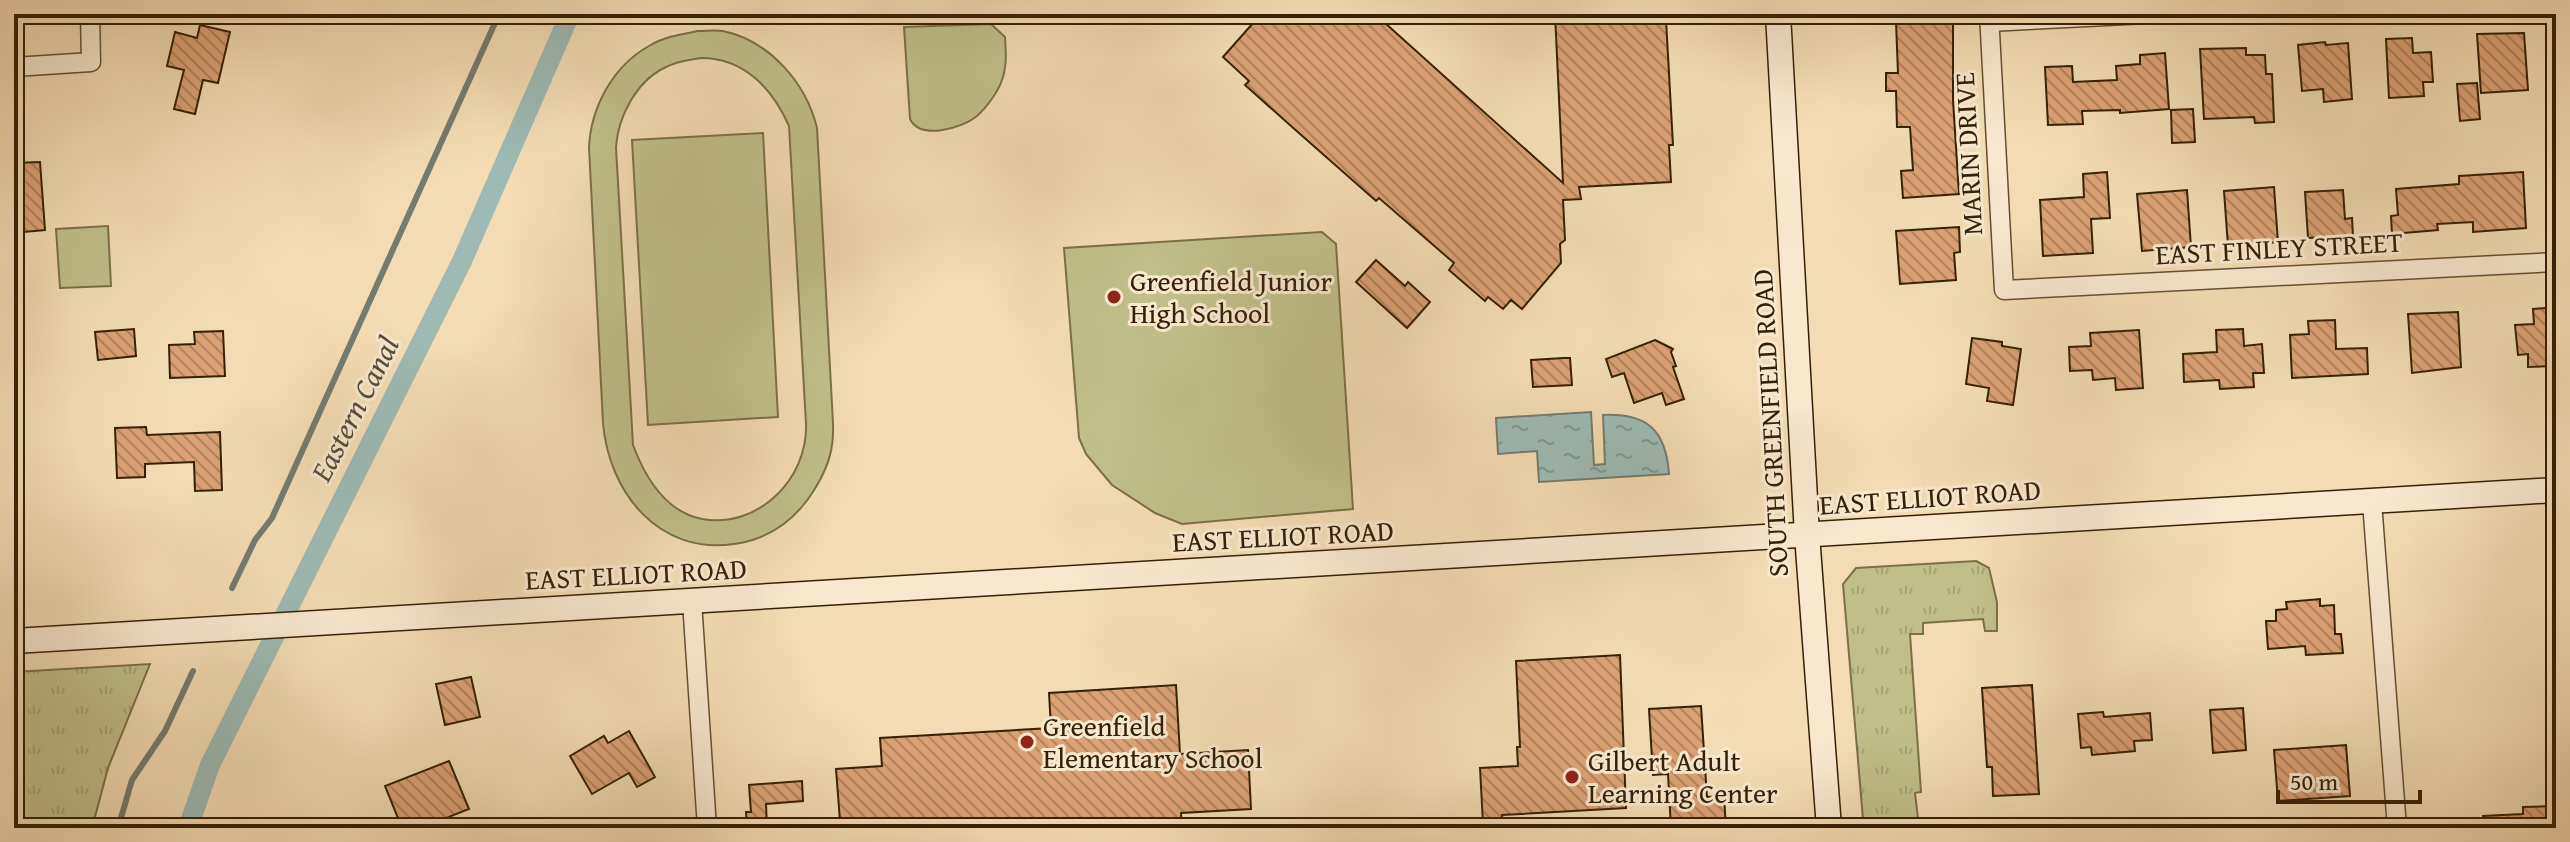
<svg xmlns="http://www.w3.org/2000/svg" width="2570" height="842" viewBox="0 0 2570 842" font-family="'Gentium Book Plus',serif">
<defs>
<pattern id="park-tufts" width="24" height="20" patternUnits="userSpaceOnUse" patternTransform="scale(2)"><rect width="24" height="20" fill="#c0bf89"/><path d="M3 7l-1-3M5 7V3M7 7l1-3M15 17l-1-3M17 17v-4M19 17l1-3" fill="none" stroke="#a6a475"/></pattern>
<pattern id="water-ripples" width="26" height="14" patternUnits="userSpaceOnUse" patternTransform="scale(2)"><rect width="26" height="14" fill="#9dbab4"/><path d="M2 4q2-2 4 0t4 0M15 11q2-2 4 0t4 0" fill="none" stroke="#819790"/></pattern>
<pattern id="building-back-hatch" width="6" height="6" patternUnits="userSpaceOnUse" patternTransform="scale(2)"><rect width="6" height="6" fill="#dba175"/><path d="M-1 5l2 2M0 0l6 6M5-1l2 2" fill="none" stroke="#b2835e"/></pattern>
</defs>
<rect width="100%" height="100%" fill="#f3dcb3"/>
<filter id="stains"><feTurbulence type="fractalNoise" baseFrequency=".0025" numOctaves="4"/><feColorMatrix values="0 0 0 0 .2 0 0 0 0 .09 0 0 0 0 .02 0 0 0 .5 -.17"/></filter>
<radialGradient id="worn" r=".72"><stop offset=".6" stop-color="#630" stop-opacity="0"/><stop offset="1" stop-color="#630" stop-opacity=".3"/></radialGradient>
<!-- park -->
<g fill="url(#park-tufts)" stroke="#7b7047" stroke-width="2">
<polygon points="1976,561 1989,568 1997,602 1997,631 1985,631 1983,619 1923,623 1923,634 1910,634 1921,792 1915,793 1919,827 1872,828 1863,819 1843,584 1856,568"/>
<polygon points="150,664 108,768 92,828 14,828 14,672"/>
</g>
<!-- garden -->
<g fill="#c0bf89" stroke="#7b7047" stroke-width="2" fill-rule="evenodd">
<path d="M991 24 1005 37C1006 52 1007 66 1002 80 998 92 986 108 977 116 961 129 920 140 910 119L904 27Z"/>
<path d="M698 31C706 31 716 30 723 31 770 41 806 83 817 128L833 423C834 448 829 465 816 487 797 519 771 539 734 544 659 555 609 493 603 423L589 147C591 107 613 66 649 46 663 37 682 34 698 31ZM701 58C744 58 772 88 789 126L806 424C808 478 759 529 702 519 666 512 645 477 633 445L616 147C618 117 636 82 664 68 675 62 688 60 701 58Z"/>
<polygon points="763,133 778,417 648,425 632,140"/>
<polygon points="108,226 111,286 60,288 56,229"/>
<polygon points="1322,232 1336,244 1353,509 1182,524 1155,513 1112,485 1086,454 1079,438 1064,248"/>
</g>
<!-- water -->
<path fill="url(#water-ripples)" stroke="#747c6e" stroke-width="2" d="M1591 412 1594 465 1605 464 1603 415C1647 413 1666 430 1669 474L1539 482 1537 451 1498 454 1496 418Z"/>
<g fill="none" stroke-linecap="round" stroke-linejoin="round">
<!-- stream -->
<g stroke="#747c6e" stroke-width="6">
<polyline points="232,588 255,540 272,518 499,14"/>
<polyline points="118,828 132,780 165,731 193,671"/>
</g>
<!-- canal -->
<polyline stroke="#9dbab4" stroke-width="20" points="188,828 210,765 462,261 570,14"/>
</g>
<!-- building -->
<g fill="url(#building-back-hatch)" stroke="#362005" stroke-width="2">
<polygon points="1261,14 1375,14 1563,183 1555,14 1658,14 1659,20 1666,20 1673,145 1669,145 1671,182 1579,187 1581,199 1563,200 1565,240 1560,244 1561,263 1522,309 1511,300 1503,309 1488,297 1485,301 1449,270 1454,263 1379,198 1376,201 1291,126 1245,85 1249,81 1223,57"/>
<polygon points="1908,14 1953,14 1953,100 1959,194 1903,198 1901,171 1913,170 1910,127 1897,127 1896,91 1886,91 1886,73 1898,73 1896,22 1908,21"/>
<polygon points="200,25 230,32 218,83 203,80 195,114 174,109 184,70 167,66 175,32 197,38"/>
<polygon points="2524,33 2528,90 2481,93 2477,34"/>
<polygon points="2412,38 2413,53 2431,52 2433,82 2423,82 2424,96 2389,98 2386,39"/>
<polygon points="2325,42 2326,45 2348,43 2352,99 2324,102 2323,89 2302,91 2298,45"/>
<polygon points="2246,48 2246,55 2265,55 2266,74 2272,74 2274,122 2255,123 2254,117 2204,119 2200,49"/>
<polygon points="2165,53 2169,109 2120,113 2120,110 2082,111 2083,124 2048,125 2045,67 2072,66 2073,82 2117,80 2116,66 2140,64 2140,55"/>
<polygon points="2477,83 2480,119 2460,121 2457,84"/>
<polygon points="2193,109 2195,142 2172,143 2171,110"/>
<polygon points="40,162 45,230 24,232 24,221 17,221 17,215 14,215 14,163"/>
<polygon points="2107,172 2110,218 2091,219 2093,253 2043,256 2040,200 2084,197 2083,174"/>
<polygon points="2523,172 2526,228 2473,232 2473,222 2437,224 2438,230 2392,234 2391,216 2398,215 2396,189 2459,184 2459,176"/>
<polygon points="2274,187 2278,242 2228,246 2224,191"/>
<polygon points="2187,190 2191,247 2142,251 2137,194"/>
<polygon points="2343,190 2345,219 2352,218 2353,236 2308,238 2305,192"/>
<polygon points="1959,227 1960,252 1954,253 1956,280 1900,284 1896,231"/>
<polygon points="1376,260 1405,286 1408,282 1430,302 1407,328 1356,282"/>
<polygon points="2556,307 2556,366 2528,367 2528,354 2518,355 2515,325 2534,324 2533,309"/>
<polygon points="2458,312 2461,367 2412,373 2408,314"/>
<polygon points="2335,320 2336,349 2367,348 2368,374 2292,378 2290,335 2309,334 2308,321"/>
<polygon points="134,329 136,356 98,360 95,332"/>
<polygon points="2243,329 2244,346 2262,344 2264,373 2253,373 2254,387 2220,389 2219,380 2184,382 2183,354 2217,352 2216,330"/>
<polygon points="2139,330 2143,388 2116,390 2115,378 2093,380 2092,370 2070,371 2069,347 2091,346 2090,333"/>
<polygon points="223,331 225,376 170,378 169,345 195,344 194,332"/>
<polygon points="1972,338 2002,342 2002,346 2021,349 2013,405 1987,401 1989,388 1966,384"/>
<polygon points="1655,340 1673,349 1671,352 1676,366 1673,367 1684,399 1666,405 1662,393 1634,403 1624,373 1612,377 1606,359"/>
<polygon points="1564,358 1570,358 1572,385 1533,387 1531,360"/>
<polygon points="146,427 147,435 220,432 222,490 195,491 194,462 145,464 145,477 117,478 115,428"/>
<polygon points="2320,599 2320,606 2334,605 2335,634 2341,634 2343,653 2306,655 2305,646 2268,649 2266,621 2276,621 2276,610 2287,609 2286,602"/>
<polygon points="1620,655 1626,808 1502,815 1503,823 1483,824 1480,768 1518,766 1517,747 1520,747 1516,661"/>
<polygon points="471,677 480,717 445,725 436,684"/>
<polygon points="1176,685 1180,754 1248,750 1251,809 1181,813 1182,828 886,828 885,819 840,821 836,769 882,766 880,738 1051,728 1049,693"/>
<polygon points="2032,685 2039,794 1993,796 1992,767 1987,767 1982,688"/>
<polygon points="1701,706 1707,797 1724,796 1726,828 1671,828 1668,774 1653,775 1649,709"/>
<polygon points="2243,708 2246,750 2213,753 2210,710"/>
<polygon points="2103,712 2104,717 2150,713 2152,740 2134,741 2135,751 2092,755 2091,747 2081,748 2078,714"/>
<polygon points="629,731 655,777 637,787 629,773 592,794 570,756 604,736 608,743"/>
<polygon points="2346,745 2350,796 2278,801 2274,750"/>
<polygon points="449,761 469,809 421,828 402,828 385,786"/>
<polygon points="802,781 803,801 766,804 767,828 747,828 746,812 751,812 749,785"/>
<polygon points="2556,806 2556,828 2484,828 2483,816 2523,814 2523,807"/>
</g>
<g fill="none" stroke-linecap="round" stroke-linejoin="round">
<defs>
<g id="street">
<polyline points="1989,14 2004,290 2556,262"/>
<polyline points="1989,22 2147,14"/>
<polyline points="14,67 91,62 90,14"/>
<polyline points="2372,502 2397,828"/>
<polyline points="692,601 707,828"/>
</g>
<g id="secondary">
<polyline points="1778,14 1807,535 1829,828"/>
<polyline points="14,641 2556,490"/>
</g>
</defs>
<!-- street casing -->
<use href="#street" stroke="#654f30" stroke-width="21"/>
<!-- secondary casing -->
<use href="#secondary" stroke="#362005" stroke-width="27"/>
<!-- street -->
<use href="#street" stroke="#f7e8ce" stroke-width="18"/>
<!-- secondary -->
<use href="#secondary" stroke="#f7e8ce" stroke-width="24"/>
</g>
<!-- markers -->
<g fill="#8f2418" stroke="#f7e8ce" stroke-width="3">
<circle cx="1114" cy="297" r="8"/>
<circle cx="1027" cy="742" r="8"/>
<circle cx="1572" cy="777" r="8"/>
</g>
<g text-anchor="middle" stroke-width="6" stroke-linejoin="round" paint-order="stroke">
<!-- street labels -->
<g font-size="28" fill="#362005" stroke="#f7e8ce">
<text transform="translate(1968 154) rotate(-93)" y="10">MARIN DRIVE</text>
<text transform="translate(2279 248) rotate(-3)" y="10">EAST FINLEY STREET</text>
<text transform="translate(1770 423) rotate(-93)" y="10">SOUTH GREENFIELD ROAD</text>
<text transform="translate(1930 497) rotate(-4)" y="10">EAST ELLIOT ROAD</text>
<text transform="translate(1283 536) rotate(-3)" y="10">EAST ELLIOT ROAD</text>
<text transform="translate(636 574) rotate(-3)" y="10">EAST ELLIOT ROAD</text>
</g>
<!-- poi labels -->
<g font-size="28" fill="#362005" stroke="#f7e8ce" text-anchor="start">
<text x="1130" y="291">Greenfield Junior<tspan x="1130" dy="32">High School</tspan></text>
<text x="1043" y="736">Greenfield<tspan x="1043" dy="32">Elementary School</tspan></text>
<text x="1588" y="771">Gilbert Adult<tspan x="1588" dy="32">Learning Center</tspan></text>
</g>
<!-- water labels -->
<g font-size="30" font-style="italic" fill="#554e3a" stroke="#f7e8ce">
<text transform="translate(355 409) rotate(-63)" y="10">Eastern Canal</text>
</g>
</g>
<!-- margin -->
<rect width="2570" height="842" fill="none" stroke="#f3dcb3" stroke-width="48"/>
<rect x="16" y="16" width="2538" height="810" fill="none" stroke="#362005" stroke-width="4"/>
<rect x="24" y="24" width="2522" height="794" fill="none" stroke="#362005" stroke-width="2"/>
<!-- scale -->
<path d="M2278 790v12h142v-12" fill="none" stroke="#362005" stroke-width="4"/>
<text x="2290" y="790" font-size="24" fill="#362005" stroke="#f7e8ce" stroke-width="6" paint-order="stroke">50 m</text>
<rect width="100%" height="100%" filter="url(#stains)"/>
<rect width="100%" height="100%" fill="url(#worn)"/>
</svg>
